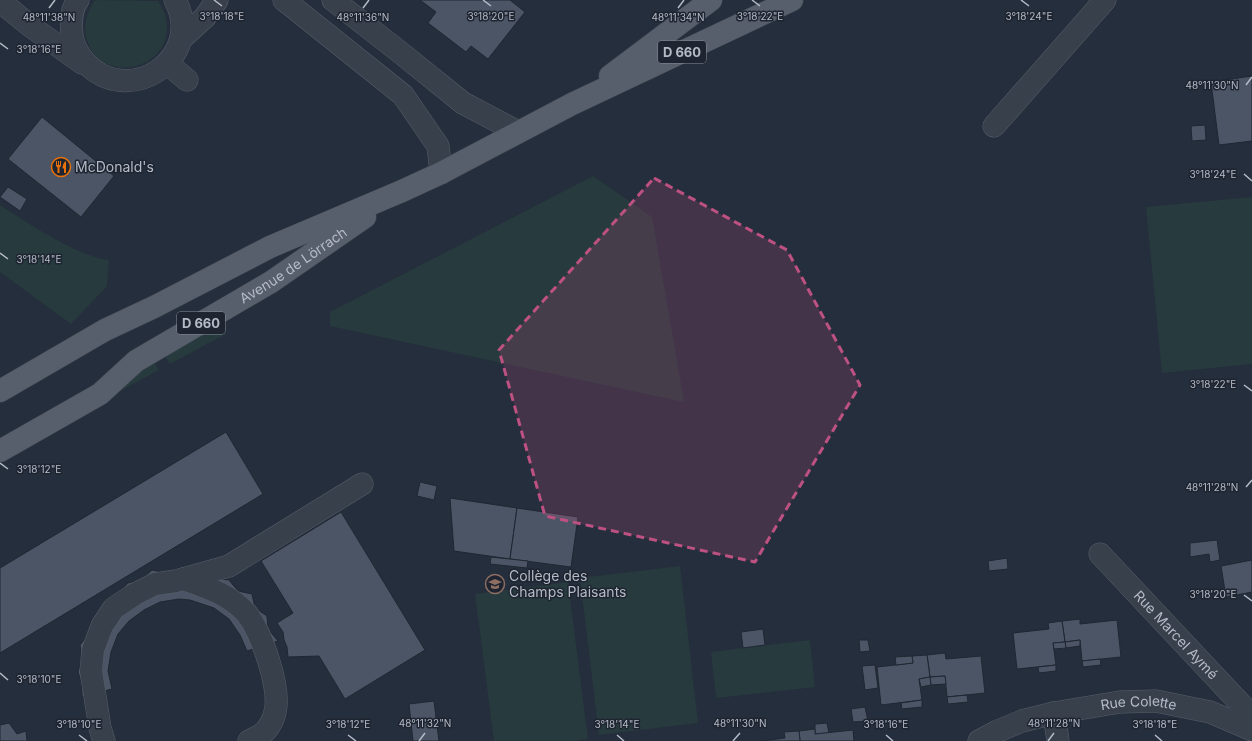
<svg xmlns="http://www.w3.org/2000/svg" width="1252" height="741" viewBox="0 0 1252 741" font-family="Inter,sans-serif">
<rect width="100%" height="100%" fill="#252e3c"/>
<!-- green -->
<g fill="#273a3d">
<path d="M95 0 158 1C163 9 167 17 167 26 169 70 104 84 88 43 82 27 86 14 95 0Z"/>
<polygon points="593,176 652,217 684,402 330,326 330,312"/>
<polygon points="1252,197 1252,364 1162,373 1146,207"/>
<path d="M0 205C26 222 79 257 109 260L107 286 71 324 0 272Z"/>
<polygon points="212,326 226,334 170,364 163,353"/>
<polygon points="153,360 159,370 111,396"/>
<polygon points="680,566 698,723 599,735 580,578"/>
<polygon points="568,582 588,739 571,741 494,741 475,594"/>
<polygon points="810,640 815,687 716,698 711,652"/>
</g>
<!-- building -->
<g fill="#4b5565" stroke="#202733">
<polygon points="420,0 510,0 525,12 488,59 471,46 466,52 428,23 436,12"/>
<polygon points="1252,76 1252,141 1219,145 1211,82"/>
<polygon points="42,117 114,176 81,217 8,159"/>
<polygon points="1205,125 1206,140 1192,141 1191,126"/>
<polygon points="8,187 27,199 20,211 0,197"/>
<polygon points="226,432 263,494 0,653 0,568"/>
<polygon points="420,482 437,486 434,500 417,496"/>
<polygon points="450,498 517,508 510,559 454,551"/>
<polygon points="517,508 578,517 571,567 510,559"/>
<polygon points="341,512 425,650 345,699 319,656 288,657 287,647 284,640 283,632 277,623 293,613 261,561"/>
<polygon points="1217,540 1220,560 1210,562 1209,554 1190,557 1190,543"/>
<polygon points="491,557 528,561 527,568 490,564"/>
<polygon points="1007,558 1008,569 989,571 988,561"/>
<polygon points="1252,560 1252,592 1226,597 1221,566"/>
<polygon points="178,568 214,578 229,580 238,591 252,594 255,608 267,616 268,629 278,641 247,651 240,635 229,619 214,608 190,600 179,599 160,602 144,610 129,621 118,634 111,652 108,671 112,689 82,697 82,684 78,672 82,659 80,645 89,634 91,621 101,612 106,599 118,594 128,583 141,580 152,570 166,573"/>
<polygon points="1080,619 1080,624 1117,620 1121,657 1082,661 1080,640 1065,642 1062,621"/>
<polygon points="1062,621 1065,642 1053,643 1056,665 1017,669 1013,633 1049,629 1048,623"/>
<polygon points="763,629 765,645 743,648 741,632"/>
<polygon points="859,640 868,640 870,651 860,652"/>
<polygon points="1080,640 1080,646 1066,648 1065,642"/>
<polygon points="1065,642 1066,648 1054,649 1053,643"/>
<polygon points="945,653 946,659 981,656 985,693 947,697 945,676 930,677 927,655"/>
<polygon points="927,655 930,677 919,679 922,700 881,705 877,667 913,663 912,656"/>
<polygon points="912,656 913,663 896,665 895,657"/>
<polygon points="1100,659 1101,665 1083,667 1082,661"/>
<polygon points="875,665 878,688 865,690 862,666"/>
<polygon points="1056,665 1056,671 1039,673 1038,667"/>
<polygon points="945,676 946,684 931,685 930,677"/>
<polygon points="930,677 931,685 921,687 919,679"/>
<polygon points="967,695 968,702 948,704 947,697"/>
<polygon points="922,700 922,707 902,709 901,703"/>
<polygon points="434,701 439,741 413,741 409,704"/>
<polygon points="865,707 868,721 853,722 851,709"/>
<polygon points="9,723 17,734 26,731 27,741 0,741 0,725"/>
<polygon points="827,723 829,733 815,734 815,724"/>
<polygon points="815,729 815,734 853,730 854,741 800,741 799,731"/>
<polygon points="799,731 800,741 761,741 785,738 784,732"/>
</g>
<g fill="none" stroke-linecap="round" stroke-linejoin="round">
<defs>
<g id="minor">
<path d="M78 0C70 10 71 24 72 35 73 45 79 55 85 62 129 110 206 57 175 0"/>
<polyline points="284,0 403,95 438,146 441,173"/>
<polyline points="333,0 401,53 463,103 518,132"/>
<polyline points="0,1 29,25 82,63"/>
<polyline points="181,39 205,17 217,0"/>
<polyline points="167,63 187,80"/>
<polyline points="994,126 1105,0"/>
<path id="s1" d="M1100 554 1252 716"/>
<path d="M183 579C206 587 231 595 247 614 262 634 281 688 275 712 274 718 270 725 267 729 264 734 255 738 249 741"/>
<polyline points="1054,713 1058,741"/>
<polyline points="104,741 100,728 91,671 93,650 102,626 114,608 135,594 155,584 176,581 229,566 362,484"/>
<path id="s2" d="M979 741 998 731 1022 721 1054 713 1120 702 1156 701 1210 712 1252 730"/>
</g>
<g id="major">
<polyline points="610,76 711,0"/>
<polyline points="0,391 105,330 154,307 270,247 402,191 441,173 572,104 792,0"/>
<path id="s3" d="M0 451 100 394 136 361 271 282 365 217"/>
</g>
</defs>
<!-- minor casing -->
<use href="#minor" stroke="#565e6a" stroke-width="23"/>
<!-- major casing -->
<use href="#major" stroke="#414955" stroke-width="23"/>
<!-- minor -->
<use href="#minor" stroke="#38404c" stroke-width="22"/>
<!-- major -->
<use href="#major" stroke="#575f6c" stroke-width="22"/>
</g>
<!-- marked area -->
<path fill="#bd5181" fill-opacity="0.2" stroke="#bd5181" stroke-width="3" stroke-dasharray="8 5" stroke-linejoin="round" d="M654 178 787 250 860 385 755 562 545 516 499 350Z"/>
<!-- ticks -->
<path fill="none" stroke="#b4bbc7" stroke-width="1.5" d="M214 0 222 6M483 0 491 6M752 0 760 6M1021 0 1029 6M49 8 55 0M363 8 369 0M678 8 684 0M0 43 8 49M1246 85 1252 77M1244 174 1252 181M0 253 8 259M1244 385 1252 391M0 463 8 469M1246 487 1252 480M1244 595 1252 601M0 673 8 680M79 735 87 741M348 735 356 741M617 735 624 741M886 735 893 741M1155 735 1162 741M419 741 425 733M733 741 740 733M1048 741 1054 733"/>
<!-- icons -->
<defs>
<symbol id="restaurant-ring" viewBox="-11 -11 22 22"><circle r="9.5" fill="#1e2531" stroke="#e8710a" stroke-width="1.5"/><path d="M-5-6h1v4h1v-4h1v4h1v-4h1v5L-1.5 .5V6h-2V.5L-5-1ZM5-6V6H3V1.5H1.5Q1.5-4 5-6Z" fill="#e8710a"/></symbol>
<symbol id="school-ring" viewBox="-11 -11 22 22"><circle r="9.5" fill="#1e2531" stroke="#8d6e63" stroke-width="1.5"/><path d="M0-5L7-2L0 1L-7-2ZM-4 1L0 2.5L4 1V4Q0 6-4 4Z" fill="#8d6e63"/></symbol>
</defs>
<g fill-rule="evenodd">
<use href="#restaurant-ring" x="50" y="156" width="22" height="22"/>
<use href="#school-ring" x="484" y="573" width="22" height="22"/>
</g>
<g text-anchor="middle" stroke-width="3" stroke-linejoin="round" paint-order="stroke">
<!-- shield labels -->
<g fill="#1e2531" stroke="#878e9a" stroke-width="1">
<rect x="658" y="41" width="48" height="22" rx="3"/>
<rect x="177" y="312" width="48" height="22" rx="3"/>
</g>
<g font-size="13" font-weight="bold" fill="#b4bbc7">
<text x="682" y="57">D 660</text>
<text x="201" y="328">D 660</text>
</g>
<!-- poi labels -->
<g font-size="14" fill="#b4bbc7" stroke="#1e2531" text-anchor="start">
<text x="75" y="172">McDonald's</text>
<text x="509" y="581">Collège des<tspan x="509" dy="16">Champs Plaisants</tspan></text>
</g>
<!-- street labels -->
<g font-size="14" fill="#b4bbc7" stroke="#1e2531">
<text dy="5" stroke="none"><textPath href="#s3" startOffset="348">Avenue de Lörrach</textPath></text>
<text dy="5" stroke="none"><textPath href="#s1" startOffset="111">Rue Marcel Aymé</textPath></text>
<text dy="5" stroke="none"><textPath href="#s2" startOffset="166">Rue Colette</textPath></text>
</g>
</g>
<g font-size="10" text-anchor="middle" fill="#b4bbc7" stroke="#1e2531" stroke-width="3" stroke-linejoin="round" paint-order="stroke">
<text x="222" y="20">3°18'18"E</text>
<text x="491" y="20">3°18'20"E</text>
<text x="760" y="20">3°18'22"E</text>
<text x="1029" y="20">3°18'24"E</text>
<text x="49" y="21">48°11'38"N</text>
<text x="363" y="21">48°11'36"N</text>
<text x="678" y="21">48°11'34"N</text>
<text x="39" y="53">3°18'16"E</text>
<text x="1212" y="89">48°11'30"N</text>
<text x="1213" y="178">3°18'24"E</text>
<text x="39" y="263">3°18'14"E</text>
<text x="1213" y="388">3°18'22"E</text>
<text x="39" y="473">3°18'12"E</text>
<text x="1212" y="491">48°11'28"N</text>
<text x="1213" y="598">3°18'20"E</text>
<text x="39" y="683">3°18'10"E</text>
<text x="425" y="727">48°11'32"N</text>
<text x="740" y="727">48°11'30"N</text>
<text x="1054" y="727">48°11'28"N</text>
<text x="79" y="728">3°18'10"E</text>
<text x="348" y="728">3°18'12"E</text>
<text x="617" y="728">3°18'14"E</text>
<text x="886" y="728">3°18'16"E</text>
<text x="1155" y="728">3°18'18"E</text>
</g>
</svg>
